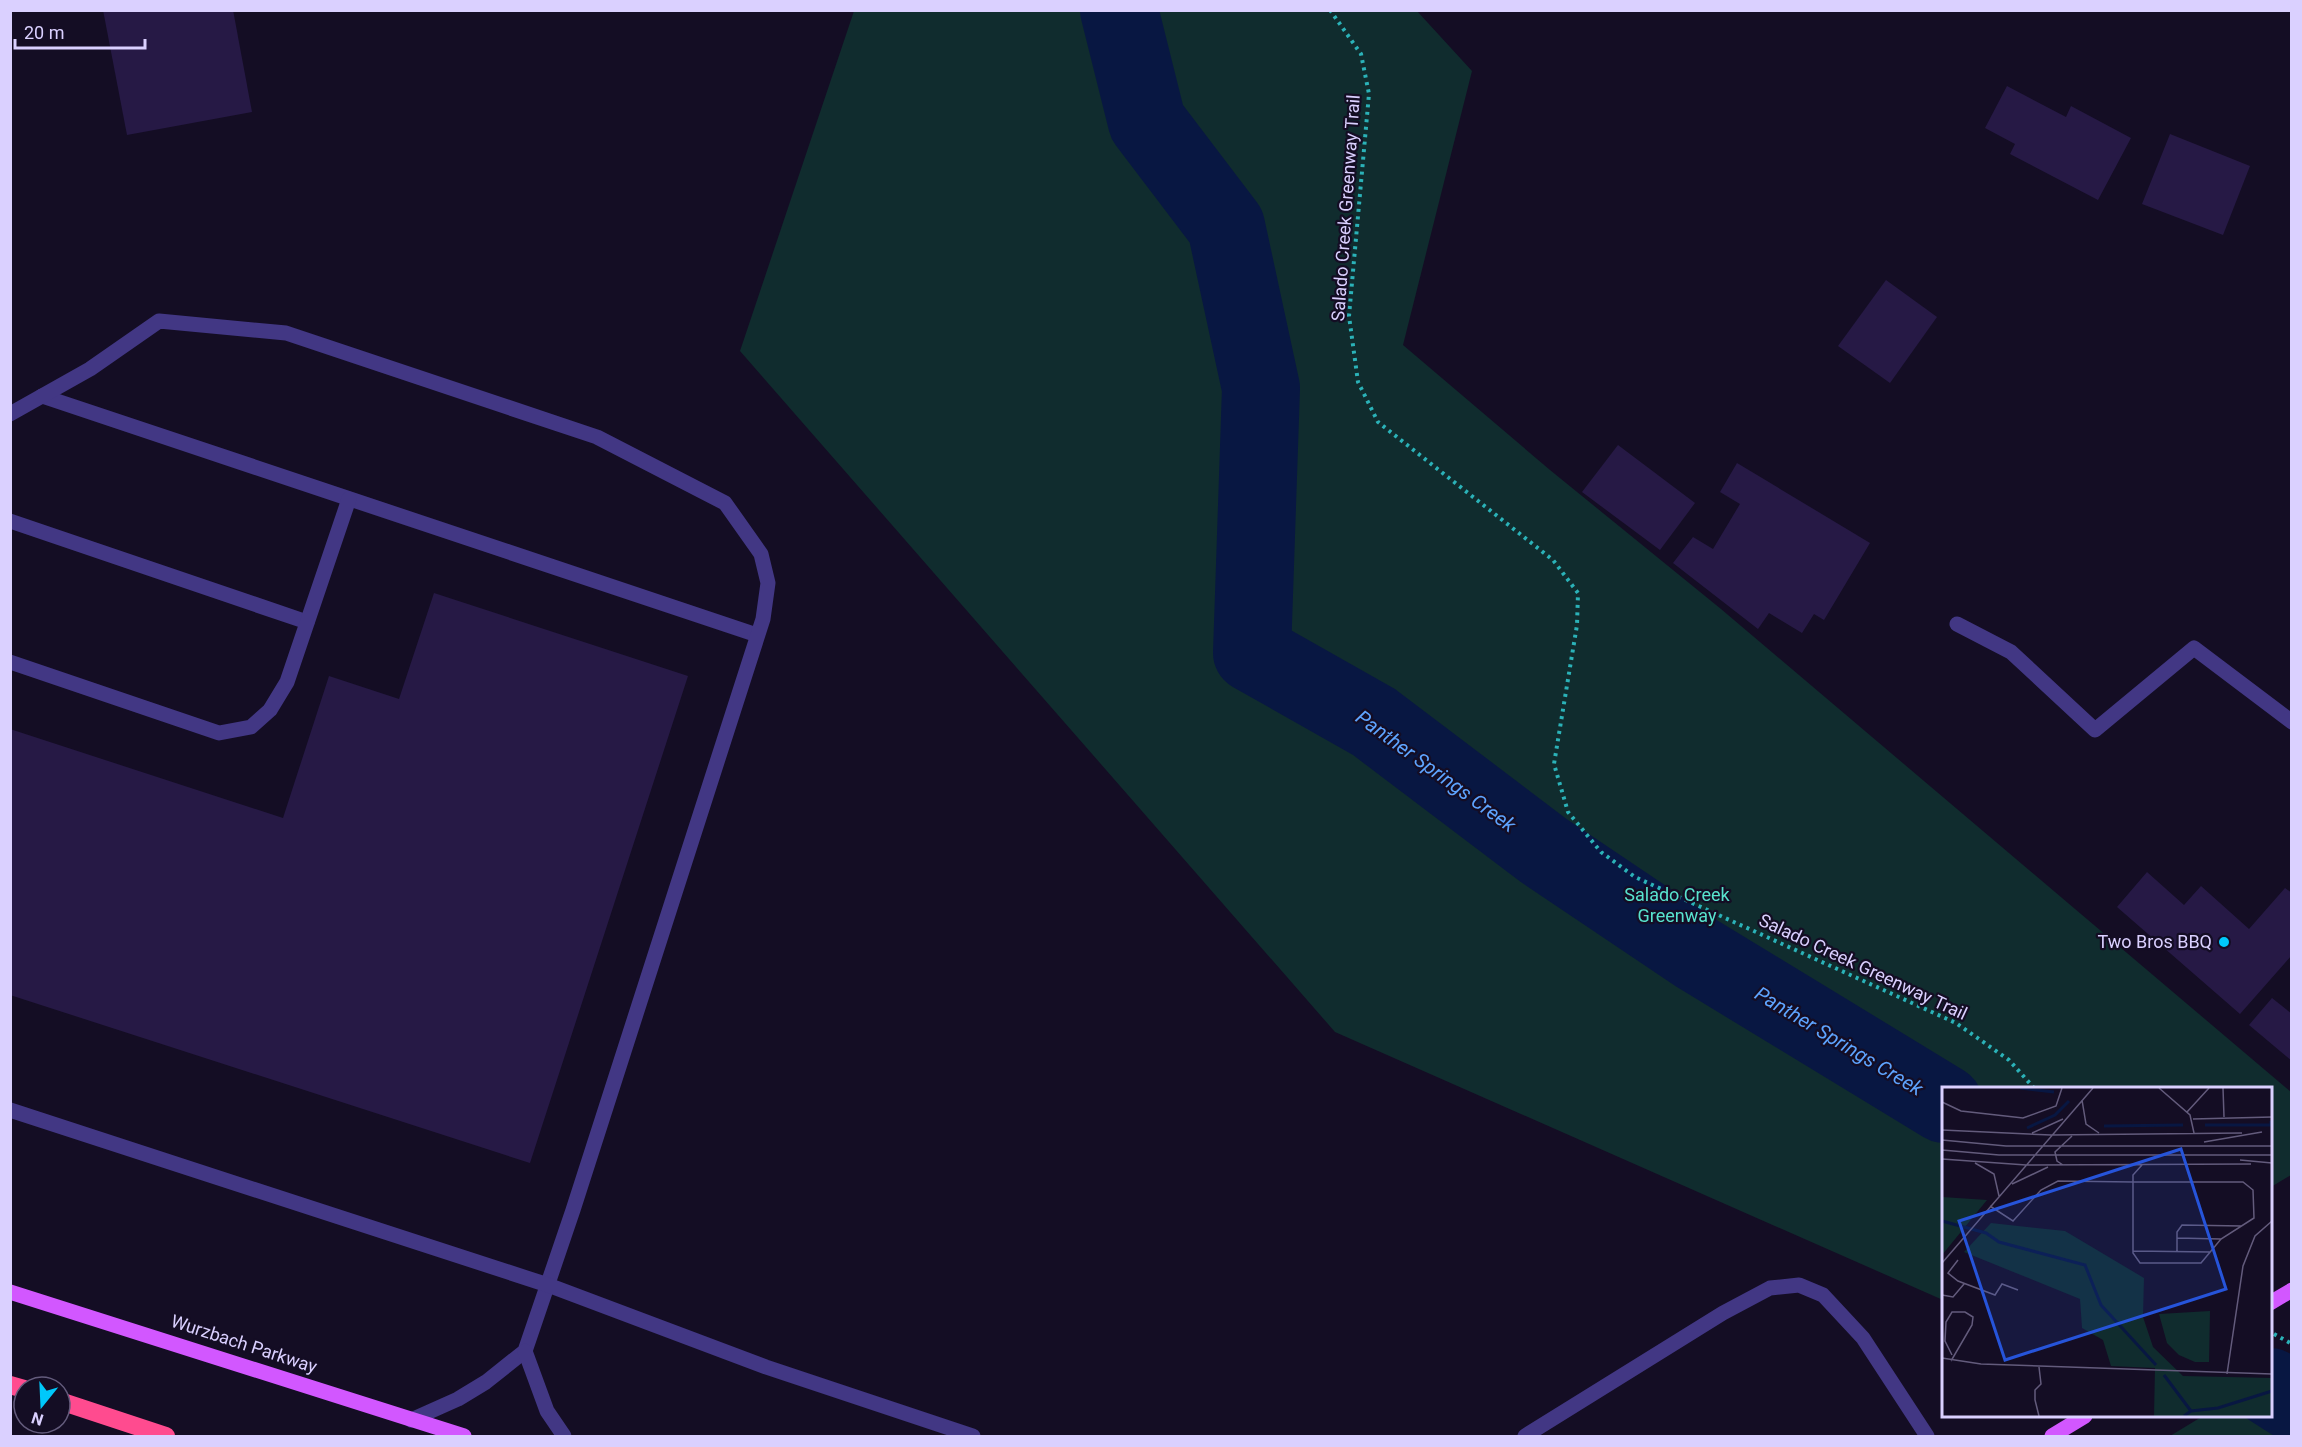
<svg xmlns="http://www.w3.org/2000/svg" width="2302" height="1447" viewBox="0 0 2302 1447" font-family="Roboto,sans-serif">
<rect width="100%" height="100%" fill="#140d24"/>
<!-- green -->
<g fill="#102c2e">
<polygon points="854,11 1417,11 1472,71 1403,345 1550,470 1721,609 2291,1092 2291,1175 2271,1187 2270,1088 1944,1088 1943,1300 1335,1032 740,351"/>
<polygon points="2291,1359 2291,1436 2170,1436 2203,1416 2270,1416 2271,1372"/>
</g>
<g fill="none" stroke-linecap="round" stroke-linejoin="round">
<!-- river -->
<g stroke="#081742" stroke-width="78">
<polyline points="1119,10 1147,122 1226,226 1261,388 1252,653 1374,722 1543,850 1696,953 1944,1104"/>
<polyline points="2270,1387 2292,1401"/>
</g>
</g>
<!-- building -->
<g fill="#261945">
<polygon points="103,10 233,10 252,112 127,135"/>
<polygon points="2007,86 2066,117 2071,106 2131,138 2098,200 2010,154 2015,144 1985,128"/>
<polygon points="2170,134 2250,166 2223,235 2142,204"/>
<polygon points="1886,280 1937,317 1890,383 1838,346"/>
<polygon points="1618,445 1695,503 1660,550 1582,492"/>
<polygon points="1737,463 1870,543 1824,620 1814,614 1802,633 1769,613 1758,629 1673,563 1693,537 1713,549 1740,504 1720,492"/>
<polygon points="434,593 688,676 530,1163 10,995 10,729 283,818 329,676 399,699"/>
<polygon points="2147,872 2184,905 2201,886 2249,929 2285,888 2292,893 2292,955 2240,1014 2117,907"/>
<polygon points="2272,998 2292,1014 2292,1061 2249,1025"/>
</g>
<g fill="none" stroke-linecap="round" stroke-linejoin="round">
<!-- path -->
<g stroke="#2bb2b8" stroke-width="4" stroke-dasharray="3 4.5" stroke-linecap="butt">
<polyline points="1330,10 1361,54 1369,94 1349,316 1358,382 1378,422 1553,560 1578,593 1577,625 1554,764 1568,812 1601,852 1635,877 1956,1023 2009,1060 2034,1088"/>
<polyline points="2274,1334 2292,1344"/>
</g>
<!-- minor -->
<g stroke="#423784" stroke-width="15">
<polyline points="42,396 757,635"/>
<polyline points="10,414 90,369 159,321 286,333 597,437 725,503 761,554 768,583 763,619 573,1210 525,1351 486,1382 458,1399 411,1420"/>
<polyline points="10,521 307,622"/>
<polyline points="1957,624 2011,652 2095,730 2194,648 2292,722"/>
<polyline points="10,662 219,733 251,727 270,710 287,682 349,499"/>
<polyline points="10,1110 548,1285 766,1367 973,1436"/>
<polyline points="525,1351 547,1411 564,1436"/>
<polyline points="1525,1436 1723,1313 1770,1288 1799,1285 1823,1295 1863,1338 1927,1436"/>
</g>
<!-- major -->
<g stroke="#d257ff" stroke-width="15">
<polyline points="10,1292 464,1436"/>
<polyline points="2270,1303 2292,1290"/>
<polyline points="2052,1436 2085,1416"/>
</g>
<!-- highway -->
<g stroke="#ff4b8f" stroke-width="18">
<polyline points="10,1385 24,1389"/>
<polyline points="60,1401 166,1436"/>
</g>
</g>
<!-- markers -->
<circle fill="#00c8fb" stroke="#140d24" stroke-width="2" cx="2224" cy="942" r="6"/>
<g text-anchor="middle" stroke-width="4.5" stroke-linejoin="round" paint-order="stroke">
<!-- street labels -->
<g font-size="18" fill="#dad0ff" stroke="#140d24">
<text transform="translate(1346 208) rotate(-86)" y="6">Salado Creek Greenway Trail</text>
<text transform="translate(1863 967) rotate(25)" y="6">Salado Creek Greenway Trail</text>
<text transform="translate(244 1344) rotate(18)" y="6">Wurzbach Parkway</text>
</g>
<!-- park labels -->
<g font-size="18" fill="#58e3ce" stroke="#140d24">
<text x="1677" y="901">Salado Creek<tspan x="1677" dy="21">Greenway</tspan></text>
</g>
<!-- poi labels -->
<g font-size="18" fill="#dad0ff" stroke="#140d24" text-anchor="end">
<text x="2212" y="948">Two Bros BBQ</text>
</g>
<!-- water labels -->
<g font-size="20" font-style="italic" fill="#5ea4ff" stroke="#140d24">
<text transform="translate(1436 771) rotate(36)" y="7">Panther Springs Creek</text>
<text transform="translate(1839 1041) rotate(31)" y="7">Panther Springs Creek</text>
</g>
</g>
<!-- overview -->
<g transform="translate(1942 1087)">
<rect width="330" height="330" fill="#140d24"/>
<path d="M0 110 45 113 0 168ZM49 136 123 144 202 191 201 230 211 260 241 289 330 291V329H212L213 281 169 279 161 253 140 241 138 212 22 165ZM268 224 267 275H253L237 268 225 256 217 227Z" fill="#102c2e"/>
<path fill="none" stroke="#081742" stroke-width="3" d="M78 1 112 5M263 38H329V34M162 39 241 38M85 41 113 28 127 14M0 134 44 146 57 155 143 178 159 218 214 278M222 288 249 324M242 329 249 324 276 321 330 304"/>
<path fill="none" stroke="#635b7c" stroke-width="1.5" d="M217 1 248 28 252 46M281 1 282 30M140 13 144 37 157 46M0 15 19 24 81 31 114 19 120 1M245 25 267 1M251 32 330 30M0 43 109 48M90 46 121 32M109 48 300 46M0 53 64 59H330M262 55 320 45M0 63 57 68H330M0 72 84 78M298 73 330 76M33 76 52 87 57 109M84 78 309 77M121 78 115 74 113 65 130 49M70 97 106 80M48 119 71 134 99 103 116 94 191 95H301L311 103 312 131 279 152 259 176H198L191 166V88L200 78M235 151 279 152M191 164 268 165M235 164V145L240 138 300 139M16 173 6 186 16 194 53 208 60 197 76 203M0 176 151 1M0 208 11 210 22 197M0 271 39 277 330 287M9 274 30 238 31 230 23 225H10L4 235 3 254 10 268M285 287 301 179 313 149 330 134M97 329 93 313V303L99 297 97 280"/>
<path fill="#2654da" fill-opacity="0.15" stroke="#2654da" stroke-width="3" d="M239 62 284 202 63 273 17 134Z"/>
<rect width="330" height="330" fill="none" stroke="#dad0ff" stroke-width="3"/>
</g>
<!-- border -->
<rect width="2302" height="1447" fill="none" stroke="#dad0ff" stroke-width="24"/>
<!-- north arrow -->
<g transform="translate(42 1405) rotate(198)"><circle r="28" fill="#140d24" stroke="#635b7c" stroke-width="1.5"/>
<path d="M0-4.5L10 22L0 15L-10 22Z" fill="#00c8fb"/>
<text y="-9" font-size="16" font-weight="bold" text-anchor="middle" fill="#dad0ff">N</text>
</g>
<!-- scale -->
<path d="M15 39v9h130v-9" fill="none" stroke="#dad0ff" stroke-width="3"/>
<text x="24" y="39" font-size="18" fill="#dad0ff" stroke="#140d24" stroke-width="4.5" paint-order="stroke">20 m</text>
</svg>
